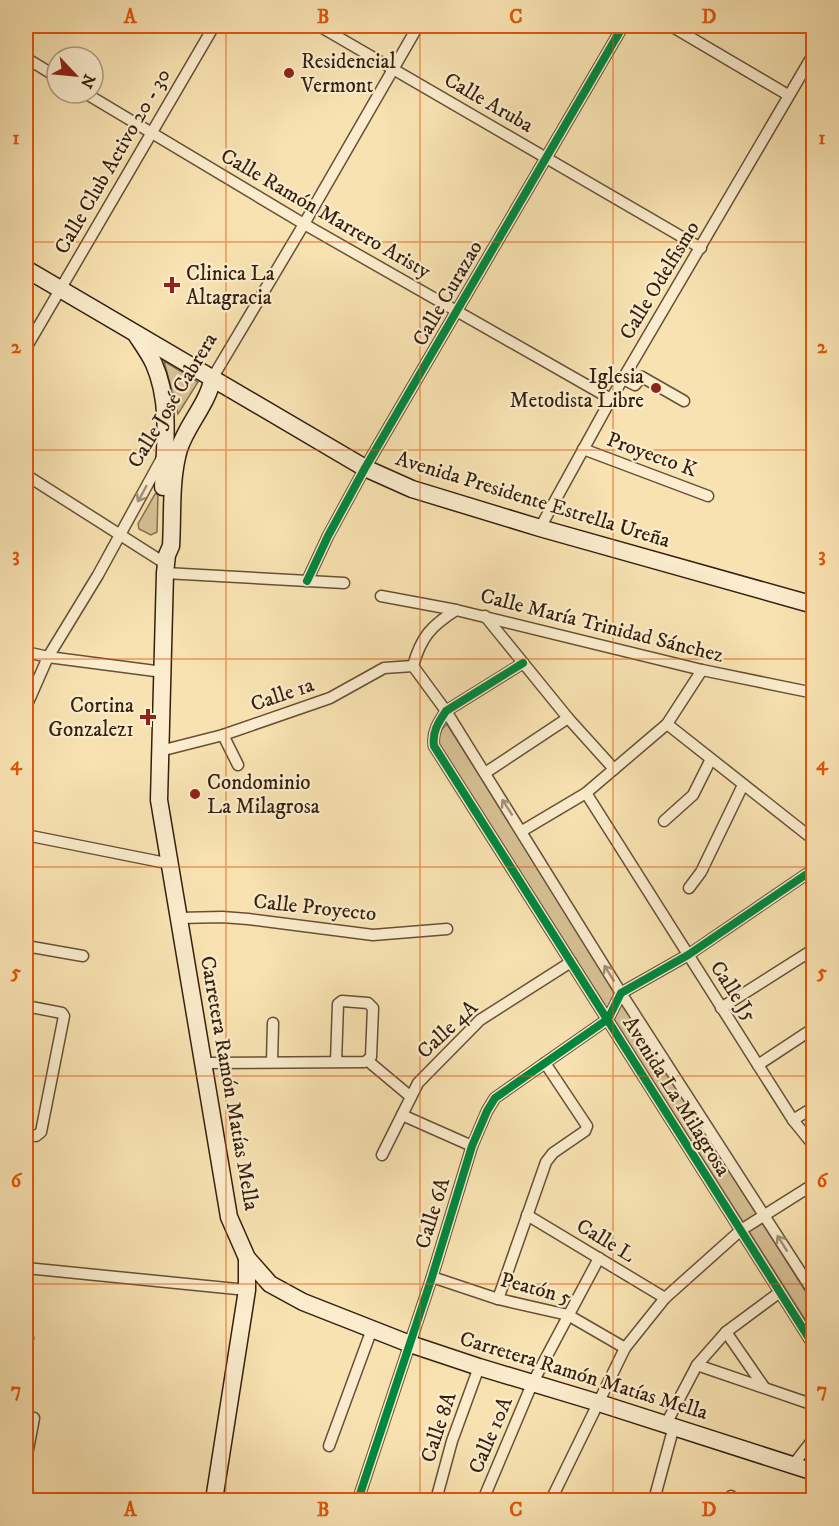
<svg xmlns="http://www.w3.org/2000/svg" width="839" height="1526" viewBox="0 0 839 1526" font-family="'IM FELL DW Pica',serif">
<rect width="100%" height="100%" fill="#f8e2b1"/>
<filter id="stains"><feTurbulence type="fractalNoise" baseFrequency=".00333" numOctaves="4"/><feColorMatrix values="0 0 0 0 .2 0 0 0 0 .09 0 0 0 0 .02 0 0 0 .5 -.17"/></filter>
<radialGradient id="worn" r=".72"><stop offset=".6" stop-color="#630" stop-opacity="0"/><stop offset="1" stop-color="#630" stop-opacity=".3"/></radialGradient>
<!-- park -->
<g fill="#d7c195" stroke="#867052" stroke-width="1.5">
<polygon points="164,361 198,382 178,414"/>
<polygon points="155,494 158,494 157,532 151,535 139,529 138,524"/>
<polygon points="447,724 813,1303 813,1332 439,744 439,732"/>
</g>
<g fill="none" stroke-linecap="round" stroke-linejoin="round">
<defs>
<g id="street">
<polyline points="319,26 701,248"/>
<polyline points="671,26 788,95"/>
<polyline points="26,58 57,77"/>
<polyline points="85,93 304,224 611,399"/>
<polyline points="26,348 214,26"/>
<polyline points="213,377 304,224 418,26"/>
<polyline points="623,379 635,385 642,377 684,401"/>
<polyline points="583,449 708,496"/>
<polyline points="26,475 166,564"/>
<polyline points="540,528 611,399 814,53"/>
<polyline points="165,573 344,583"/>
<polyline points="307,581 328,536 365,468 623,26"/>
<polyline points="381,596 456,610 702,670 814,693"/>
<polyline points="485,616 568,718 614,769"/>
<polyline points="26,652 48,657 163,672"/>
<path d="M523 663 446 711C438 723 432 732 434 746L814 1346"/>
<polyline points="413,666 446,711 621,993 814,1293"/>
<path d="M413 666C421 637 431 626 456 610"/>
<polyline points="26,707 48,657 98,575 162,458"/>
<polyline points="667,724 814,840"/>
<polyline points="223,735 238,765"/>
<polyline points="160,751 223,735 330,698 384,668 413,666"/>
<polyline points="485,773 568,718"/>
<polyline points="586,793 758,1065 793,1120 814,1146"/>
<polyline points="664,821 693,795 711,759"/>
<polyline points="522,831 586,793 667,724 702,670"/>
<polyline points="26,835 171,864"/>
<polyline points="689,888 701,872 743,785"/>
<polyline points="179,918 222,917 248,919 373,935 447,929"/>
<polyline points="26,946 83,956"/>
<polyline points="26,1006 62,1013 64,1016 41,1132 36,1136 26,1134"/>
<polyline points="721,1008 814,949"/>
<polyline points="368,1061 411,1097"/>
<polyline points="272,1062 273,1023"/>
<polyline points="203,1063 365,1062 371,1057 373,1008 368,1003 342,1001 338,1004 336,1062"/>
<polyline points="758,1065 814,1028"/>
<polyline points="402,1115 472,1146"/>
<polyline points="793,1120 814,1107"/>
<polyline points="382,1155 418,1083 480,1020 571,962"/>
<polyline points="527,1215 665,1298"/>
<polyline points="26,1268 247,1290"/>
<polyline points="432,1277 498,1299 568,1315 625,1348"/>
<polyline points="498,1299 546,1162 553,1153 585,1131 587,1126 545,1063"/>
<polyline points="726,1332 764,1387"/>
<polyline points="26,1337 28,1338"/>
<polyline points="697,1365 814,1405"/>
<polyline points="666,1424 697,1365 726,1332 780,1292"/>
<polyline points="329,1446 372,1329"/>
<polyline points="26,1460 34,1418"/>
<polyline points="793,1465 814,1438"/>
<polyline points="26,1497 44,1500"/>
<polyline points="358,1500 432,1277 472,1146 487,1111 495,1098 608,1019 621,993 688,955 814,869"/>
<polyline points="436,1500 452,1441 479,1367"/>
<polyline points="483,1500 532,1384 599,1258"/>
<polyline points="551,1500 625,1348 665,1298 741,1230 814,1184"/>
<polyline points="654,1500 674,1426"/>
<polyline points="730,1500 731,1496"/>
</g>
<g id="secondary">
<polyline points="26,269 365,468 412,489 540,528 814,605"/>
<path d="M137 336C143 345 150 355 154 364 171 403 165 446 163 487"/>
<path d="M213 377C208 404 187 424 179 449 170 480 173 515 171 546L167 555 165 573 159 800 229 1217 247 1258 270 1284 303 1302 410 1344 479 1367 599 1403 814 1472"/>
<polyline points="214,1500 247,1290 247,1258"/>
</g>
</defs>
<!-- street casing -->
<use href="#street" stroke="#665037" stroke-width="13"/>
<!-- secondary casing -->
<use href="#secondary" stroke="#351f0e" stroke-width="19"/>
<!-- street -->
<use href="#street" stroke="#faeccc" stroke-width="10"/>
<!-- secondary -->
<use href="#secondary" stroke="#faeccc" stroke-width="16"/>
<defs>
<g id="cycleway">
<polyline points="307,581 328,536 365,468 623,26"/>
<path d="M523 663 446 711C438 723 432 732 434 746L814 1346"/>
<polyline points="358,1500 432,1277 472,1146 487,1111 495,1098 608,1019 621,993 688,955 814,869"/>
</g>
</defs>
<!-- cycleway casing -->
<use href="#cycleway" stroke="#faeccc" stroke-width="11"/>
<!-- cycleway -->
<use href="#cycleway" stroke="#00873e" stroke-width="8"/>
</g>
<!-- one-way arrows -->
<defs><path id="oneway-shaft" d="M-6 0H5M1.5-3L5.5 0L1.5 3" fill="none" stroke-width="1.6" stroke-linecap="round" stroke-linejoin="round" transform="scale(1.5)"/></defs>
<g stroke="#a19076">
<use href="#oneway-shaft" transform="translate(142 494) rotate(119)"/>
<use href="#oneway-shaft" transform="translate(507 807) rotate(-123)"/>
<use href="#oneway-shaft" transform="translate(609 973) rotate(-122)"/>
<use href="#oneway-shaft" transform="translate(782 1243) rotate(-122)"/>
</g>
<!-- grid -->
<path fill="none" stroke="#df560c" stroke-width="1.5" stroke-opacity="0.55" d="M226 26V1500M420 26V1500M613 26V1500M26 242H814M26 450H814M26 659H814M26 867H814M26 1076H814M26 1284H814"/>
<!-- markers -->
<g fill="#8f2418" stroke="#faeccc" stroke-width="2">
<circle cx="289" cy="73" r="6"/>
<path d="M169 276h6v6h6v6h-6v6h-6v-6h-6v-6h6z"/>
<circle cx="656" cy="388" r="6"/>
<path d="M145 708h6v6h6v6h-6v6h-6v-6h-6v-6h6z"/>
<circle cx="195" cy="794" r="6"/>
</g>
<g text-anchor="middle" stroke-width="4.5" stroke-linejoin="round" paint-order="stroke">
<!-- poi labels -->
<g font-size="21" fill="#351f0e" stroke="#faeccc" text-anchor="start">
<text x="301" y="68">Residencial<tspan x="301" dy="24">Vermont</tspan></text>
<text x="186" y="280">Clinica La<tspan x="186" dy="24">Altagracia</tspan></text>
<text x="644" y="383" text-anchor="end">Iglesia<tspan x="644" dy="24">Metodista Libre</tspan></text>
<text x="134" y="712" text-anchor="end">Cortina<tspan x="134" dy="24">Gonzalez1</tspan></text>
<text x="207" y="789">Condominio<tspan x="207" dy="24">La Milagrosa</tspan></text>
</g>
<!-- street labels -->
<g font-size="21" fill="#351f0e" stroke="#faeccc">
<text transform="translate(489 102) rotate(30)" y="7">Calle Aruba</text>
<text transform="translate(112 161) rotate(-60)" y="7">Calle Club Activo 20 - 30</text>
<text transform="translate(326 213) rotate(30)" y="7">Calle Ramón Marrero Aristy</text>
<text transform="translate(659 280) rotate(-59)" y="7">Calle Odelfismo</text>
<text transform="translate(447 293) rotate(-60)" y="7">Calle Curazao</text>
<text transform="translate(172 400) rotate(-59)" y="7">Calle José Cabrera</text>
<text transform="translate(652 454) rotate(20)" y="7">Proyecto K</text>
<text transform="translate(533 499) rotate(17)" y="7">Avenida Presidente Estrella Ureña</text>
<text transform="translate(602 625) rotate(14)" y="7">Calle María Trinidad Sánchez</text>
<text transform="translate(282 694) rotate(-19)" y="7">Calle 1a</text>
<text transform="translate(315 907) rotate(6)" y="7">Calle Proyecto</text>
<text transform="translate(734 991) rotate(57)" y="7">Calle J5</text>
<text transform="translate(447 1029) rotate(-43)" y="7">Calle 4A</text>
<text transform="translate(230 1083) rotate(80)" y="7">Carretera Ramón Matías Mella</text>
<text transform="translate(677 1096) rotate(58)" y="7">Avenida La Milagrosa</text>
<text transform="translate(432 1213) rotate(-73)" y="7">Calle 6A</text>
<text transform="translate(606 1240) rotate(31)" y="7">Calle L</text>
<text transform="translate(536 1288) rotate(15)" y="7">Peatón 5</text>
<text transform="translate(584 1375) rotate(17)" y="7">Carretera Ramón Matías Mella</text>
<text transform="translate(438 1427) rotate(-72)" y="7">Calle 8A</text>
<text transform="translate(490 1435) rotate(-67)" y="7">Calle 10A</text>
</g>
</g>
<!-- margin -->
<rect width="839" height="1526" fill="none" stroke="#f8e2b1" stroke-width="66"/>
<!-- north arrow -->
<g transform="translate(75 75) rotate(116)"><circle r="28" fill="#faeccc" stroke="#ab9a80" stroke-width="1.5"/>
<path d="M0-4.5L10 22L0 15L-10 22Z" fill="#8f2418"/>
<text y="-9" font-size="16" font-weight="bold" text-anchor="middle" fill="#351f0e">N</text>
</g>
<rect x="33" y="33" width="773" height="1460" fill="none" stroke="#df560c" stroke-width="2"/>
<g font-size="20" text-anchor="middle" font-weight="bold" fill="#df560c">
<text x="130" y="23">A</text>
<text x="323" y="23">B</text>
<text x="516" y="23">C</text>
<text x="709" y="23">D</text>
<text x="16" y="144">1</text>
<text x="822" y="144">1</text>
<text x="16" y="353">2</text>
<text x="822" y="353">2</text>
<text x="16" y="561">3</text>
<text x="822" y="561">3</text>
<text x="16" y="770">4</text>
<text x="822" y="770">4</text>
<text x="16" y="978">5</text>
<text x="822" y="978">5</text>
<text x="16" y="1187">6</text>
<text x="822" y="1187">6</text>
<text x="16" y="1396">7</text>
<text x="822" y="1396">7</text>
<text x="130" y="1516">A</text>
<text x="323" y="1516">B</text>
<text x="516" y="1516">C</text>
<text x="709" y="1516">D</text>
</g>
<rect width="100%" height="100%" filter="url(#stains)"/>
<rect width="100%" height="100%" fill="url(#worn)"/>
</svg>
